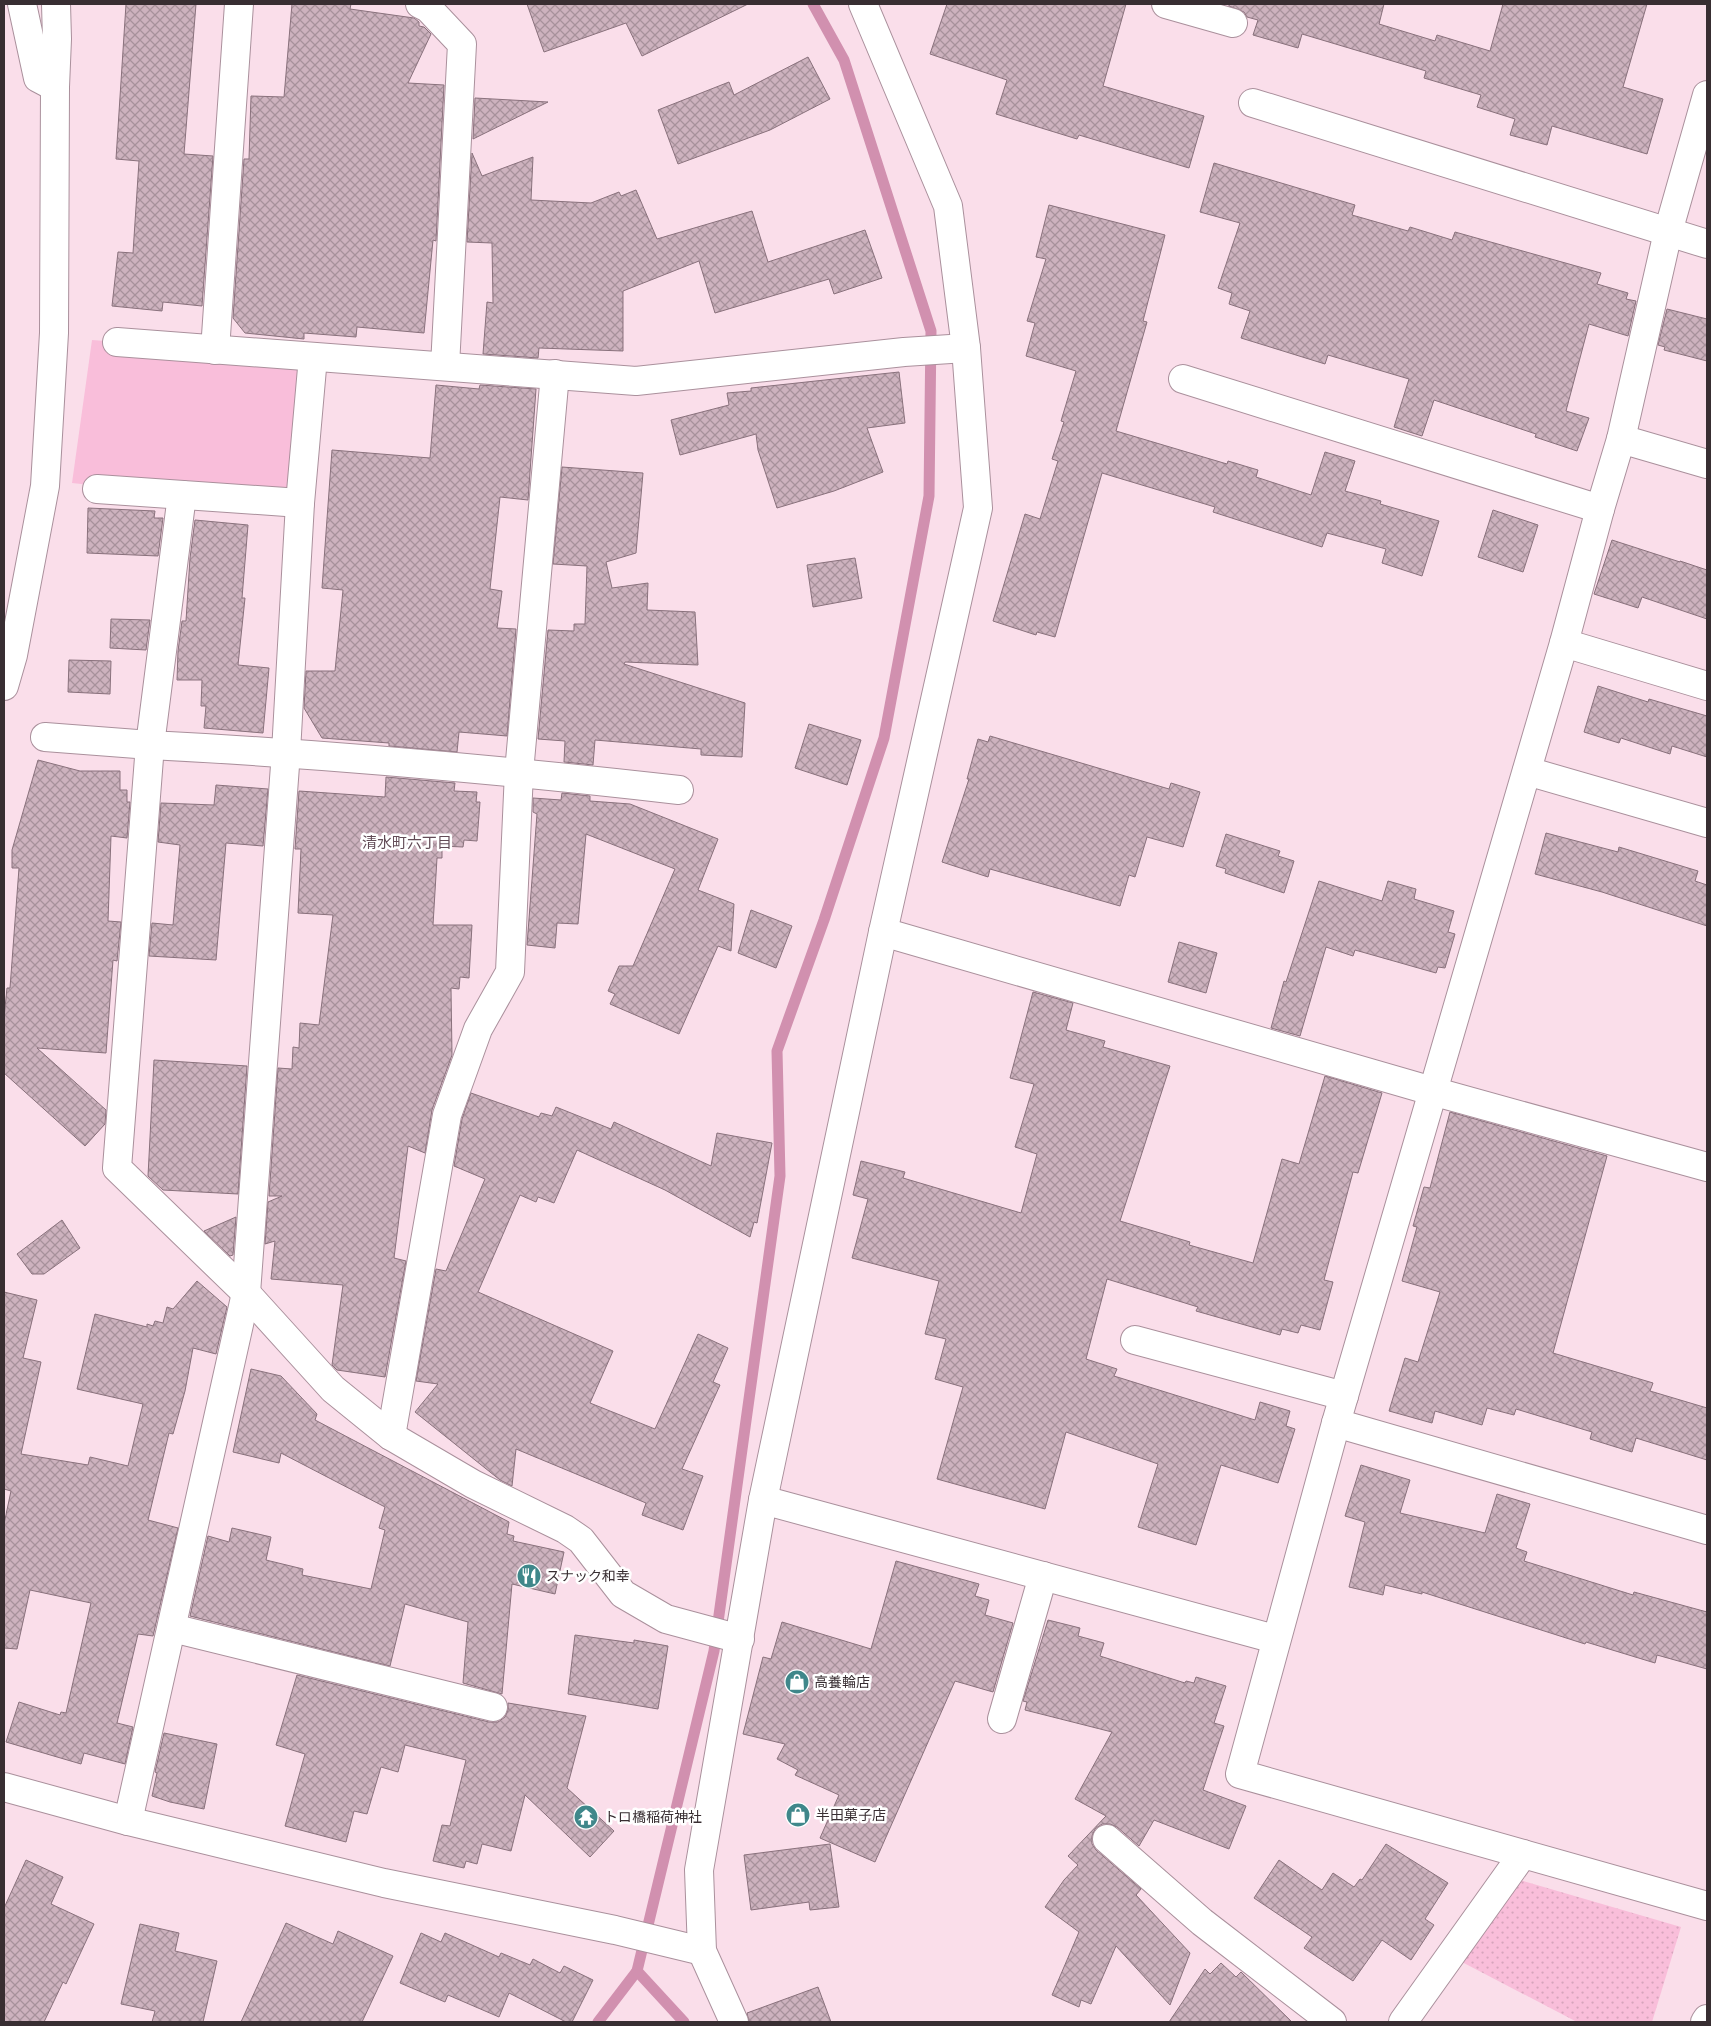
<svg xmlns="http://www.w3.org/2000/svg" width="1711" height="2026" viewBox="0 0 1711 2026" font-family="Barlow,'Noto Sans JP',sans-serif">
<defs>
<pattern id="grass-dots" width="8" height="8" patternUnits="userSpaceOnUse" patternTransform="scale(1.25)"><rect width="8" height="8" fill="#f9beda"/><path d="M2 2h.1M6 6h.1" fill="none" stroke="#d6a4bc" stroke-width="1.8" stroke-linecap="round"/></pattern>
<pattern id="building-cross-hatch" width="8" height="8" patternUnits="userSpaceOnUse" patternTransform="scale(1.25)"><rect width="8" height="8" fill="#cdb2be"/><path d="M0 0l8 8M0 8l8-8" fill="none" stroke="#a7919b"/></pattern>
</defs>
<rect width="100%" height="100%" fill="#fadeea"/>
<!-- grass -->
<polygon fill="url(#grass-dots)" points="1520,1880 1681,1927 1652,2022 1577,2022 1460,1961"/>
<!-- green -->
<polygon fill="#f9beda" points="92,340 313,357 300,503 182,495 72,483"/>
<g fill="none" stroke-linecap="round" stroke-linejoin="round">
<!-- stream -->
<g stroke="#d190af" stroke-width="11">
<polyline points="598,2022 637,1971"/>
<polyline points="684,2022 637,1971 714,1651 780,1176 777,1051 824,920 884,738 929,496 931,331 844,60 813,4"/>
</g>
</g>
<!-- building -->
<g fill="url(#building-cross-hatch)" stroke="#89717c">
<polygon points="126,4 196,4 184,154 213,156 202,306 163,302 162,311 112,306 118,252 133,253 139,161 116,159"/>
<polygon points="292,4 351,4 350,9 414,18 419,22 419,26 424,27 431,34 408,83 444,85 436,241 433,240 424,333 357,327 356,337 304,333 304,339 245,333 233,318 244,159 249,159 251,96 284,97"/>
<polygon points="527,4 748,4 642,56 626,23 544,52"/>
<polygon points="947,4 1126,4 1103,86 1204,116 1189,168 1079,135 1077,139 996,114 1007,80 930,54"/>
<polygon points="1229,4 1384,4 1379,24 1435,41 1437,35 1490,51 1503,4 1647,4 1623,87 1663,99 1647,154 1552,126 1547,145 1510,135 1515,119 1477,107 1481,95 1424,78 1426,71 1302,34 1298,48 1253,35 1258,20 1247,17 1244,12 1229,6"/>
<polygon points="808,57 830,99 770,130 678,164 658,110 729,82 734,95"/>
<polygon points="475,98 548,102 473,139"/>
<polygon points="472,153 482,176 533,157 531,200 591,203 619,192 621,196 636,190 657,239 752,211 768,262 865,230 882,278 834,294 829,279 715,313 699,261 623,291 623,351 539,348 538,358 483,354 487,302 493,303 492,243 467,242"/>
<polygon points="1214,163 1355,205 1352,215 1408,231 1410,227 1452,240 1455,232 1601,273 1597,284 1628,293 1626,299 1636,301 1628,336 1589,324 1566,411 1589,418 1577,451 1535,437 1536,434 1434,400 1422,436 1394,427 1409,379 1328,355 1325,364 1241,338 1250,311 1229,304 1232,293 1218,288 1240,223 1200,212"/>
<polygon points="1049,205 1165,235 1143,321 1147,322 1116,431 1227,464 1228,461 1258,470 1256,477 1311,495 1325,452 1355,461 1345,491 1381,501 1380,504 1439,521 1422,576 1382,563 1386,549 1327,533 1322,547 1213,512 1215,507 1102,473 1055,637 1037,632 1036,635 993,621 1025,514 1040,519 1058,461 1052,459 1064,422 1061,421 1076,371 1026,356 1035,323 1027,321 1046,259 1036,257"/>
<polygon points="1667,309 1707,319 1707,361 1664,350 1665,347 1658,345"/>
<polygon points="899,372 905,423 867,428 883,472 834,491 777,508 758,450 756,434 680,455 671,420 729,405 727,393 751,391 751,388"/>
<polygon points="436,385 479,389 480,385 536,389 528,500 500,497 490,589 502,591 497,628 516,629 507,736 459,732 457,752 389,746 389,743 322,738 304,708 306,671 335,671 343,590 322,588 332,450 430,458"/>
<polygon points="562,467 643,473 636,553 606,562 612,588 648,583 647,610 695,612 698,665 625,662 624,664 745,703 742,757 701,755 701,749 595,740 593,765 564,762 565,741 538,739 548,630 574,631 574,624 585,624 587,566 553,564"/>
<polygon points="88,508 155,511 154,518 163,518 158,556 87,553"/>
<polygon points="1493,510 1538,525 1523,572 1478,557"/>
<polygon points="195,520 248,525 242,598 245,598 238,665 269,668 263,733 204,728 206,706 201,706 202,680 177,680 178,651 182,621 186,621 190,558"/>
<polygon points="1612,540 1680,562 1680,561 1707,570 1707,619 1642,597 1638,608 1594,594"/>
<polygon points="855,558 862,598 813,607 807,565"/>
<polygon points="111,619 150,620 146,650 110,648"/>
<polygon points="69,660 111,661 110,694 68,692"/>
<polygon points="1598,686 1648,702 1649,699 1707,716 1707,757 1672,746 1670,754 1621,738 1619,743 1584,732"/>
<polygon points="809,724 861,740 847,785 795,768"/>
<polygon points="990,736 1169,789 1171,783 1200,792 1183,847 1147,837 1135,877 1129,875 1120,906 990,869 988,877 942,862 969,779 967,779 978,739 988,742"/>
<polygon points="38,760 80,771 120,771 120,790 127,790 127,802 130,802 127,838 111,836 108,921 121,922 117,961 113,960 106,1053 37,1048 106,1110 105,1124 85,1146 4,1073 4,1018 7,988 10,988 19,868 12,868 12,850"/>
<polygon points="386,777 455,783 454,791 477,792 476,802 480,802 477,841 464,840 463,847 442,846 442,858 437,858 433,925 472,925 469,978 460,977 459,989 451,988 452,1055 432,1110 425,1153 408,1146 394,1258 406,1261 385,1377 337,1370 332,1365 343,1285 271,1279 275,1241 265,1244 268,1202 282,1196 269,1196 278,1068 292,1069 293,1047 299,1048 300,1023 319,1025 333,915 298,913 301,849 295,849 299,791 385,797"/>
<polygon points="216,785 268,789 263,846 226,843 216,960 149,956 152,923 173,925 180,845 158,842 161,803 214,805"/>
<polygon points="562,793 590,796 590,801 630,804 718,839 698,890 734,904 731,951 718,946 679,1034 610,1004 615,994 608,991 619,966 633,966 675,869 586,834 578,924 557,923 555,948 527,945 537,814 533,812 533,798 561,800"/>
<polygon points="1546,833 1618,852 1619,847 1698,871 1695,881 1707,885 1707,926 1602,892 1535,874"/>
<polygon points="1226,834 1280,851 1278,856 1294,861 1284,893 1225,873 1226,869 1216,866"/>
<polygon points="1319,881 1382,901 1388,881 1416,889 1414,899 1454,911 1448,932 1455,934 1445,968 1438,967 1436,973 1355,950 1353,956 1326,947 1300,1036 1271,1028 1284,981 1286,982"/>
<polygon points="751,910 792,926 776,968 738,953"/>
<polygon points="1179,942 1217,953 1206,993 1168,982"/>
<polygon points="1033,992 1073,1003 1066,1030 1105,1041 1103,1047 1170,1066 1120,1221 1190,1242 1189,1245 1253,1263 1282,1159 1299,1164 1325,1076 1382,1093 1358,1173 1353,1172 1324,1280 1333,1282 1320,1330 1301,1325 1298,1333 1282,1329 1280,1335 1196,1311 1198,1307 1107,1279 1086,1359 1117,1369 1114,1376 1255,1420 1260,1402 1290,1411 1286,1426 1295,1429 1278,1483 1221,1465 1196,1545 1138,1527 1158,1464 1066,1432 1045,1509 937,1479 963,1387 935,1379 946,1339 925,1334 939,1281 852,1258 868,1199 853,1195 861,1161 905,1172 903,1178 1021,1213 1037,1154 1015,1147 1034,1084 1010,1078"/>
<polygon points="154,1060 247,1066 238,1194 163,1190 148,1176"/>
<polygon points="471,1093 539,1117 541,1113 552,1116 556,1107 611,1129 614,1122 711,1166 717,1133 772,1143 757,1223 754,1222 750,1237 665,1190 577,1150 554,1203 538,1197 536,1202 520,1195 478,1292 613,1351 590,1403 655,1429 698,1334 728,1348 713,1382 720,1385 682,1469 703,1476 683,1530 642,1515 646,1503 516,1449 512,1486 500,1480 415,1412 438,1384 416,1381 436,1269 446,1271 485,1179 454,1166 462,1119"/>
<polygon points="1450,1112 1607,1156 1553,1353 1653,1383 1650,1391 1707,1408 1707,1460 1636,1438 1632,1452 1590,1439 1592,1432 1516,1409 1514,1415 1487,1408 1482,1425 1435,1411 1432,1423 1389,1411 1405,1358 1418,1362 1440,1292 1402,1281 1417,1227 1413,1226 1424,1187 1430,1188"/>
<polygon points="236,1217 233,1255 230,1256 204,1231"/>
<polygon points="62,1220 80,1248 44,1274 32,1274 17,1254"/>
<polygon points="197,1281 227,1307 216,1354 193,1348 185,1391 173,1434 169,1433 148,1520 178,1528 153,1636 138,1634 117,1723 133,1727 125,1764 84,1753 81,1764 6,1742 19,1702 60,1715 61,1712 66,1713 91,1603 30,1590 17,1649 4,1648 4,1524 11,1491 4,1489 4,1292 37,1300 23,1358 41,1362 21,1454 88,1465 90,1457 128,1466 143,1404 77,1389 95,1314 147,1327 147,1324 153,1326 155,1321 163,1323 167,1307 173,1309"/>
<polygon points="251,1369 281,1376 317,1414 315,1420 509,1522 507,1534 514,1536 513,1541 564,1552 555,1594 512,1584 502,1694 463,1683 468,1622 405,1604 390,1666 190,1616 208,1536 229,1542 232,1528 271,1537 266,1560 303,1569 302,1575 371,1589 385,1530 379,1528 385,1507 281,1453 279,1463 233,1452"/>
<polygon points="1361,1465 1410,1480 1400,1513 1485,1533 1497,1494 1530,1504 1516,1548 1527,1552 1524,1561 1633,1595 1634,1592 1707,1612 1707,1669 1657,1655 1655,1663 1586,1642 1585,1644 1422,1592 1422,1594 1385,1585 1383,1595 1349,1587 1365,1522 1345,1516"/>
<polygon points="896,1561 979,1584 975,1596 989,1600 985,1615 1013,1623 993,1692 955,1681 875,1862 820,1838 839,1795 795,1775 798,1770 777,1759 785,1744 743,1734 763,1657 771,1659 782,1622 871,1649"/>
<polygon points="1048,1620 1080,1628 1078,1636 1104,1643 1100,1656 1185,1683 1186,1681 1194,1683 1196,1677 1226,1686 1214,1723 1224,1726 1203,1790 1246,1806 1229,1849 1154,1820 1139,1846 1117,1827 1110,1824 1102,1824 1095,1829 1092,1836 1092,1844 1096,1850 1141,1889 1136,1895 1190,1953 1170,2005 1116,1946 1091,2004 1081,2000 1079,2007 1052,1995 1079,1932 1045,1907 1064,1880 1078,1865 1068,1856 1106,1816 1075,1799 1112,1732 1025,1710 1027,1702 1023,1701"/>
<polygon points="575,1635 634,1643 634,1640 668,1646 658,1709 568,1694"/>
<polygon points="297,1675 489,1722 498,1722 505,1717 508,1710 508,1703 586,1716 567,1788 614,1831 590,1857 525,1795 511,1851 482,1844 477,1864 466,1861 464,1868 433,1861 442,1825 450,1826 466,1760 405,1745 398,1772 381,1767 367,1814 354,1811 346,1842 285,1826 305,1754 276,1745"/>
<polygon points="164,1733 217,1744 204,1809 170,1802 152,1796 157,1773 155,1772"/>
<polygon points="830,1844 839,1907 810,1910 809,1902 751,1910 744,1855"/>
<polygon points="1386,1844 1448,1883 1425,1919 1434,1925 1411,1960 1382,1940 1353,1981 1304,1948 1312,1937 1254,1898 1279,1860 1322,1890 1333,1873 1354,1887 1360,1879 1362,1880"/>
<polygon points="26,1860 63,1877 51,1904 94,1924 66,1984 63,1982 44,2022 4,2022 4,1908"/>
<polygon points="286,1923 333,1944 338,1931 393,1956 362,2022 241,2022"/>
<polygon points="140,1924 179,1933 175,1951 217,1961 203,2022 152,2022 155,2011 121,2004"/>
<polygon points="421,1933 441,1942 445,1933 499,1957 501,1953 530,1965 533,1959 560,1973 564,1966 593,1980 572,2022 566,2022 509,1993 499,2017 448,1995 445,2002 400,1983"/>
<polygon points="1221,1963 1236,1977 1241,1972 1292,2022 1169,2022 1205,1969 1210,1974"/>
<polygon points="818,1987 831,2022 749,2022 747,2013"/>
</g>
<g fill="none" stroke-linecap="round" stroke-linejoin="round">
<defs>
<g id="minor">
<polyline points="22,4 38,78 55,87"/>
<polyline points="420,4 428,8 462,44 445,366"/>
<polyline points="1166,4 1233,23"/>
<polyline points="1707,95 1668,232 1621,439 1600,509 1564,643 1336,1423 1240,1774 1707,1906"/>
<polyline points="1253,103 1707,244"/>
<polyline points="117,342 636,381 904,352 966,348"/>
<polyline points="215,350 239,4"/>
<polyline points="1183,379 1600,509"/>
<polyline points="1621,439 1707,464"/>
<polyline points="97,489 300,503"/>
<path d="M182 495 150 745C327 754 503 770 679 790"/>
<polyline points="1564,643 1707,686"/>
<polyline points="4,686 13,655 45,486 54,333 55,87 57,39 56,4"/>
<polyline points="45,737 150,745 117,1168 246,1293 333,1389 391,1436 473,1484 565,1529 581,1540 623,1594 666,1619 740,1639"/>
<polyline points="1527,771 1707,823"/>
<polyline points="883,932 1432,1091 1707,1167"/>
<polyline points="1135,1340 1344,1396"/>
<polyline points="1336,1423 1707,1530"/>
<polyline points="391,1436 447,1115 478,1029 510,972 519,772 555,374"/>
<polyline points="763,1500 1275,1639"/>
<polyline points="172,1628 493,1707"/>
<polyline points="1002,1719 1043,1576"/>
<polyline points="4,1787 128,1821 384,1883 615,1930 702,1951"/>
<polyline points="128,1821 246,1293 286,752 300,503 313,357"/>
<polyline points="1107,1839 1202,1922 1332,2022"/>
<polyline points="734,2022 702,1951 699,1870 763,1500 883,932 978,508 966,348 948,206 863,4"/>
<polyline points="1403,2022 1523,1854"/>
<polyline points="1705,2022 1707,2019"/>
</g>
</defs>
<!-- minor casing -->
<use href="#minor" stroke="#aa909c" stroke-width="30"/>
<!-- minor -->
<use href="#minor" stroke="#fff" stroke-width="28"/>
</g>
<!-- icons -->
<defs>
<symbol id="restaurant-disc" viewBox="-11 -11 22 22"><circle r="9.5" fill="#3f878a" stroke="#fff"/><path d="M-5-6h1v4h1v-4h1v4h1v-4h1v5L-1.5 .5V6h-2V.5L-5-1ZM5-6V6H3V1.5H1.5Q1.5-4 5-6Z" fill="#fff"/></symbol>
<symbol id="shop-disc" viewBox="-11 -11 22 22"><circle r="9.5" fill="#3f878a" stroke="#fff"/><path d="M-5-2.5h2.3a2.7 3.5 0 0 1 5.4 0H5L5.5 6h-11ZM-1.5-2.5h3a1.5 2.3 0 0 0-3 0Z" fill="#fff"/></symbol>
<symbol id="temple-disc" viewBox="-11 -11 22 22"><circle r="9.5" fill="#3f878a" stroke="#fff"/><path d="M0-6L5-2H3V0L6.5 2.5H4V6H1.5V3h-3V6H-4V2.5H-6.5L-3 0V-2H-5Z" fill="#fff"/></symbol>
</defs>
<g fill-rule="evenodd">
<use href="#restaurant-disc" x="515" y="1562" width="28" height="28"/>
<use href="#shop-disc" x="783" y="1668" width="28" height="28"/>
<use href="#shop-disc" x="784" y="1801" width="28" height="28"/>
<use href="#temple-disc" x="572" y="1803" width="28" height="28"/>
</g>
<g text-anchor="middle" stroke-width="5" stroke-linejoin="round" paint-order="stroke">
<!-- poi labels -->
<g font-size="14" fill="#382e32" stroke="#fff" text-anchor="start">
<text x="546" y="1581">スナック和幸</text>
<text x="814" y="1687">高養輪店</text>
<text x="816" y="1820">半田菓子店</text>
<text x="604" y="1822">トロ橋稲荷神社</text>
</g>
<!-- neighbourhood labels -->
<g font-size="15" fill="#634c57" stroke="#fff">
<text x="407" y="848">清水町六丁目</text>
</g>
</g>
<!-- border -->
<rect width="1711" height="2026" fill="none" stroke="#382e32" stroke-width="10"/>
</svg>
